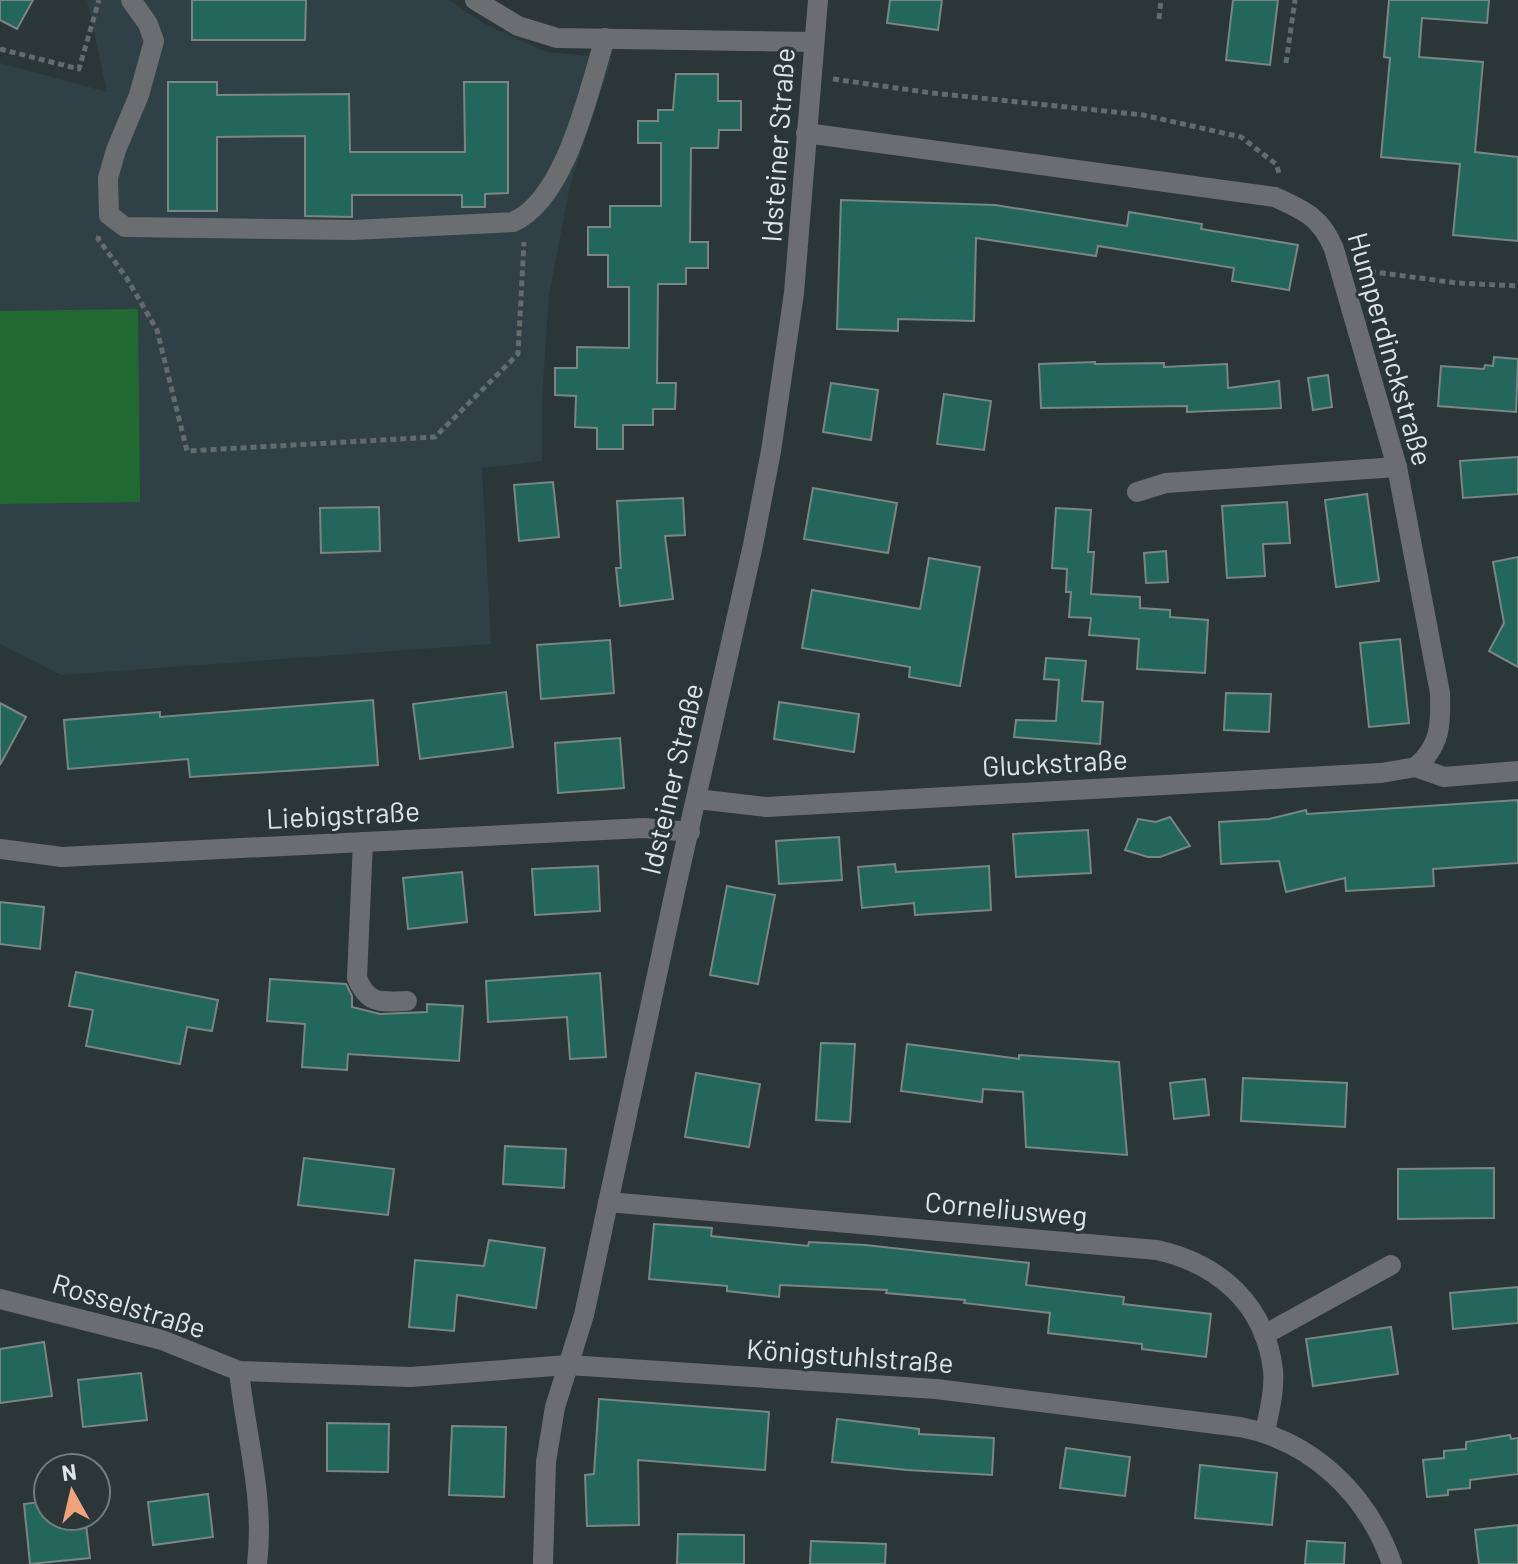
<svg xmlns="http://www.w3.org/2000/svg" width="1518" height="1564" viewBox="0 0 1518 1564" font-family="Barlow,sans-serif">
<rect width="100%" height="100%" fill="#2b3639"/>
<!-- built -->
<polygon fill="#2f4146" points="87,0 449,0 485,24 546,52 612,58 570,186 549,295 542,398 542,461 482,468 491,644 61,675 0,644 0,63 107,92"/>
<!-- green -->
<polygon fill="#206a32" points="138,309 140,502 0,504 0,311"/>
<!-- building -->
<g fill="#22665c" stroke="#7a8684" stroke-width="2">
<polygon points="0,0 33,0 17,29 0,20"/>
<polygon points="192,0 306,0 305,40 192,40"/>
<polygon points="890,0 942,0 938,30 887,23"/>
<polygon points="1233,0 1278,0 1270,65 1226,60"/>
<polygon points="1389,0 1489,0 1487,23 1422,18 1419,57 1483,62 1475,152 1518,157 1518,241 1453,235 1460,164 1381,157 1390,58 1384,57"/>
<polygon points="676,74 718,74 718,101 741,101 741,130 719,130 718,148 691,148 690,242 708,242 708,268 686,268 686,284 658,284 657,383 676,383 675,409 653,409 653,425 623,425 623,449 597,449 597,428 575,427 576,396 555,395 555,368 577,368 577,347 629,348 629,287 608,287 608,255 588,255 588,227 610,227 610,206 661,206 661,143 638,143 638,121 658,121 658,110 673,110"/>
<polygon points="168,82 217,82 217,95 349,94 350,152 465,152 464,82 508,82 508,193 485,194 485,207 462,207 462,195 352,195 352,217 305,216 305,136 217,137 217,211 168,211"/>
<polygon points="841,200 995,205 1127,226 1129,212 1202,224 1201,229 1298,245 1289,290 1232,281 1234,268 1098,246 1096,256 976,238 974,321 898,319 898,331 837,329"/>
<polygon points="1494,357 1518,359 1516,412 1438,406 1441,366 1484,369 1485,365 1493,366"/>
<polygon points="1095,362 1095,364 1164,363 1164,367 1227,364 1228,388 1279,381 1281,408 1187,412 1187,406 1041,408 1039,364"/>
<polygon points="1328,375 1332,407 1313,410 1308,378"/>
<polygon points="831,383 878,390 871,440 823,432"/>
<polygon points="944,394 991,401 984,450 937,444"/>
<polygon points="1518,457 1518,494 1463,498 1460,461"/>
<polygon points="553,482 559,537 519,541 514,485"/>
<polygon points="813,488 897,503 888,553 804,539"/>
<polygon points="1367,494 1379,581 1336,587 1325,500"/>
<polygon points="683,498 685,535 665,536 673,599 620,606 616,568 621,568 617,501"/>
<polygon points="1287,502 1290,543 1263,544 1265,576 1227,578 1222,506"/>
<polygon points="379,507 380,551 321,553 320,508"/>
<polygon points="1056,508 1091,510 1088,552 1094,552 1091,594 1140,597 1140,608 1170,610 1170,617 1208,620 1205,673 1137,669 1139,639 1089,635 1091,618 1069,617 1071,592 1066,592 1067,569 1052,568"/>
<polygon points="1166,551 1168,582 1146,583 1144,553"/>
<polygon points="1518,557 1518,667 1489,651 1504,623 1493,562"/>
<polygon points="929,558 980,567 960,686 909,677 910,667 802,648 812,590 920,609"/>
<polygon points="1400,639 1409,723 1369,727 1360,643"/>
<polygon points="610,640 614,693 541,699 537,645"/>
<polygon points="1046,658 1086,661 1082,701 1103,702 1100,744 1014,737 1016,720 1056,721 1059,680 1044,679"/>
<polygon points="506,692 513,747 420,759 413,704"/>
<polygon points="1226,693 1271,694 1269,732 1224,730"/>
<polygon points="373,700 378,765 190,777 188,759 68,769 64,720 160,712 160,717"/>
<polygon points="779,702 859,714 854,752 774,739"/>
<polygon points="0,703 26,717 0,765"/>
<polygon points="620,738 624,788 558,793 555,743"/>
<polygon points="1518,800 1518,863 1433,869 1434,886 1346,891 1345,878 1286,892 1279,861 1221,864 1219,822 1269,819 1306,810 1307,814"/>
<polygon points="1170,817 1190,846 1160,857 1148,857 1125,850 1138,819 1156,822"/>
<polygon points="1088,830 1091,873 1016,877 1013,834"/>
<polygon points="839,837 842,880 779,884 776,841"/>
<polygon points="895,864 896,872 989,866 991,910 915,915 914,903 862,908 858,867"/>
<polygon points="598,866 600,911 535,915 532,869"/>
<polygon points="462,872 467,922 408,929 403,878"/>
<polygon points="727,886 775,895 758,984 710,975"/>
<polygon points="0,902 44,907 40,949 0,944"/>
<polygon points="76,972 218,1000 212,1031 187,1027 180,1064 86,1046 93,1010 69,1006"/>
<polygon points="600,973 606,1057 570,1059 567,1017 488,1022 486,981"/>
<polygon points="270,979 346,984 352,996 352,1007 380,1014 427,1012 427,1004 463,1006 459,1061 348,1054 347,1070 302,1067 305,1024 267,1021"/>
<polygon points="821,1043 855,1044 850,1122 816,1120"/>
<polygon points="907,1044 1019,1059 1019,1055 1119,1062 1127,1155 1026,1147 1023,1092 983,1089 982,1102 901,1091"/>
<polygon points="696,1073 760,1084 749,1147 685,1137"/>
<polygon points="1243,1078 1347,1083 1345,1127 1241,1121"/>
<polygon points="1205,1079 1209,1115 1174,1119 1170,1083"/>
<polygon points="505,1146 566,1149 564,1188 503,1184"/>
<polygon points="304,1158 394,1169 388,1215 298,1205"/>
<polygon points="1494,1168 1494,1218 1398,1219 1398,1169"/>
<polygon points="654,1224 712,1228 711,1236 808,1246 809,1242 865,1245 1029,1263 1026,1285 1124,1297 1123,1304 1211,1314 1206,1357 1142,1349 1142,1344 1048,1333 1050,1313 964,1303 965,1300 886,1293 887,1290 780,1285 779,1297 727,1291 727,1286 649,1279"/>
<polygon points="489,1240 545,1248 536,1308 457,1295 454,1331 409,1327 415,1260 484,1266"/>
<polygon points="1518,1287 1518,1323 1453,1329 1450,1293"/>
<polygon points="1391,1327 1398,1374 1313,1386 1306,1339"/>
<polygon points="44,1342 52,1396 0,1403 0,1349"/>
<polygon points="141,1373 147,1420 83,1427 78,1380"/>
<polygon points="599,1399 769,1412 765,1470 638,1460 639,1525 587,1526 585,1475 594,1474"/>
<polygon points="837,1419 919,1429 919,1434 994,1438 992,1475 907,1470 832,1462"/>
<polygon points="327,1423 389,1424 388,1472 327,1471"/>
<polygon points="452,1426 506,1427 504,1497 449,1495"/>
<polygon points="1510,1435 1511,1439 1518,1438 1518,1474 1470,1480 1470,1488 1448,1490 1448,1495 1427,1497 1423,1460 1444,1458 1444,1451 1466,1449 1466,1442"/>
<polygon points="1066,1448 1130,1457 1125,1496 1060,1488"/>
<polygon points="1200,1465 1277,1473 1272,1525 1195,1518"/>
<polygon points="208,1494 213,1537 153,1545 148,1502"/>
<polygon points="48,1501 48,1516 85,1516 90,1558 30,1564 24,1504"/>
<polygon points="1518,1525 1518,1564 1479,1564 1475,1530"/>
<polygon points="678,1534 744,1535 744,1564 677,1564"/>
<polygon points="811,1541 886,1544 885,1564 810,1564"/>
<polygon points="1307,1541 1345,1543 1344,1564 1305,1564"/>
</g>
<g fill="none" stroke-linecap="round" stroke-linejoin="round">
<!-- path -->
<g stroke="#626b6e" stroke-width="5" stroke-dasharray="6 4" stroke-linecap="butt">
<polyline points="1159,19 1161,0"/>
<polyline points="0,49 79,69 99,0"/>
<polyline points="1286,63 1295,0"/>
<polyline points="833,79 932,93 1143,115 1241,137 1276,164 1280,176"/>
<polyline points="99,236 98,239 126,277 157,330 187,451 435,437 518,354 524,242"/>
<polyline points="1360,270 1457,283 1518,286"/>
</g>
<!-- minor -->
<g stroke="#6b6e71" stroke-width="20">
<path d="M131 0 148 24 154 41 139 95 116 150 108 178 109 215 125 227 353 230 513 222C566 199 589 90 605 38"/>
<polyline points="475,0 518,26 557,38 814,42"/>
<path d="M806 133 1275 197C1305 211 1321 217 1334 249L1397 467 1440 693C1441 724 1441 745 1416 767"/>
<polyline points="1137,492 1166,483 1397,467"/>
<polyline points="1416,767 1444,777 1518,771"/>
<polyline points="697,799 766,807 1381,773 1416,767"/>
<path d="M363 842 357 978C368 1005 381 1002 407 1001"/>
<polyline points="0,849 62,857 644,828 690,832"/>
<path d="M608 1202 1157 1250C1219 1264 1265 1304 1273 1370 1275 1390 1269 1412 1265 1432"/>
<path d="M0 1299 162 1340 239 1371 411 1377 568 1365 936 1389 1240 1427C1313 1441 1368 1495 1392 1564"/>
<polyline points="1264,1335 1391,1265"/>
<path d="M239 1371C246 1437 265 1498 257 1564"/>
<polyline points="543,1564 546,1462 555,1407 584,1315 675,891 753,545 771,451 794,293 818,0"/>
</g>
</g>
<g text-anchor="middle" stroke-width="6" stroke-linejoin="round" paint-order="stroke">
<!-- street labels -->
<g font-size="28" fill="#dfe5e7" stroke="#2b3639">
<text transform="translate(778 145) rotate(-86)" y="10">Idsteiner Straße</text>
<text transform="translate(1390 349) rotate(74)" y="10">Humperdinckstraße</text>
<text transform="translate(1055 763) rotate(-3)" y="10">Gluckstraße</text>
<text transform="translate(672 779) rotate(-77)" y="10">Idsteiner Straße</text>
<text transform="translate(343 815) rotate(-3)" y="10">Liebigstraße</text>
<text transform="translate(1006 1209) rotate(5)" y="10">Corneliusweg</text>
<text transform="translate(129 1306) rotate(17)" y="10">Rosselstraße</text>
<text transform="translate(850 1356) rotate(4)" y="10">Königstuhlstraße</text>
</g>
</g>
<!-- north arrow -->
<g transform="translate(72 1492) rotate(352)"><circle r="38" fill="#2b3639" stroke="#737c7f" stroke-width="2"/>
<path d="M0-6L14 30L0 20L-14 30Z" fill="#f0a27b"/>
<text y="-12" font-size="22" font-weight="bold" text-anchor="middle" fill="#dfe5e7">N</text>
</g>
</svg>
